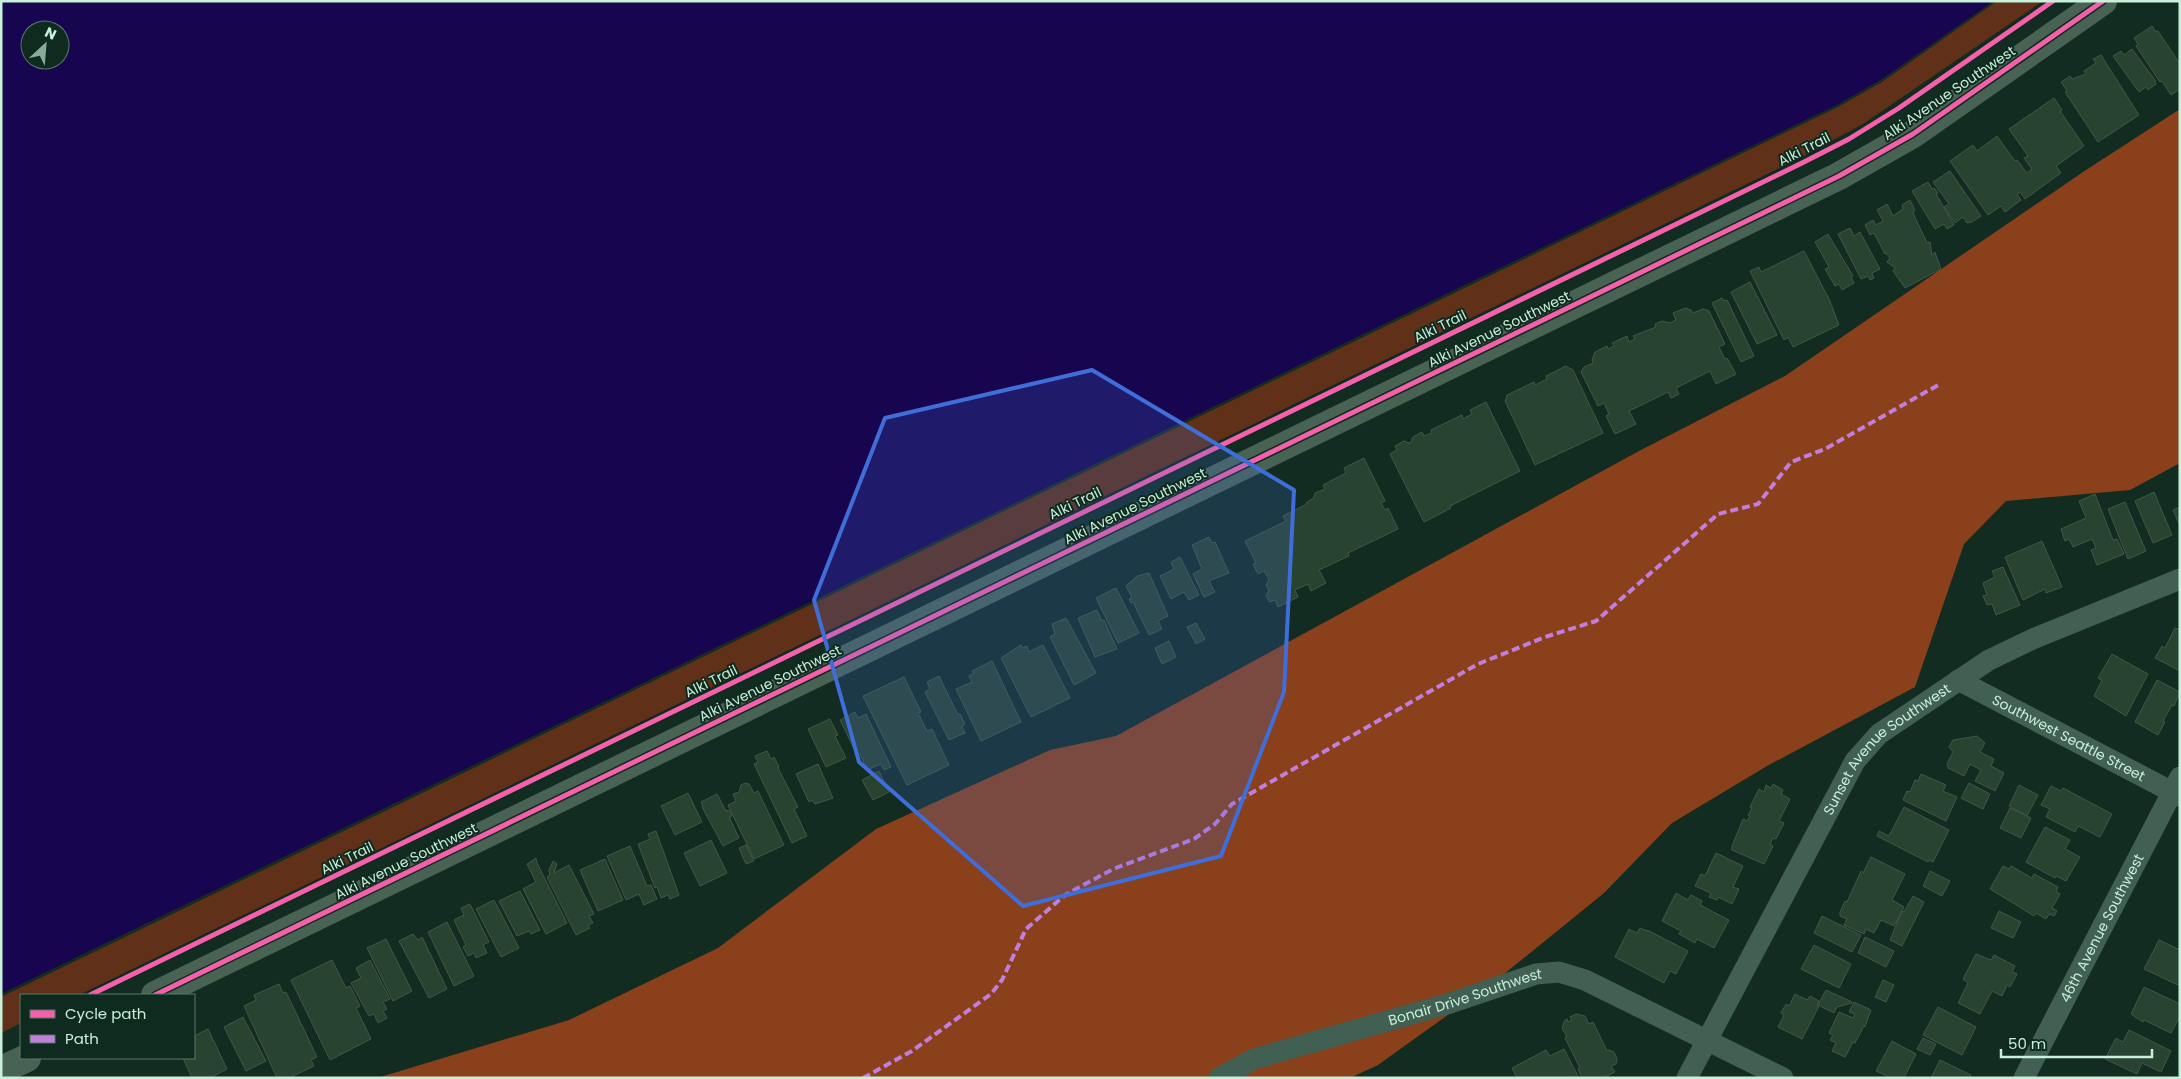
<svg xmlns="http://www.w3.org/2000/svg" width="2181" height="1079" viewBox="0 0 2181 1079" font-family="Poppins,sans-serif">
<rect width="100%" height="100%" fill="#122c22"/>
<!-- green -->
<polygon fill="#603018" points="1994,1 2043,1 1863,124 1790,163 79,995 21,995 21,1023 1,1033 1,994 1837,105"/>
<!-- forest -->
<polygon fill="#89401b" points="2180,109 2180,463 2130,490 2006,501 1964,544 1915,687 1767,766 1672,823 1604,893 1498,979 1378,1065 1350,1078 377,1078 569,1020 718,948 876,829 1050,750 1116,736 1639,451 1785,376 2083,172"/>
<!-- water -->
<path fill="#18054f" fill-rule="evenodd" d="M1 1H1994L1881 80 1837 105 1 994ZM30 30H60V60H30Z"/>
<!-- pier -->
<polygon fill="#122c22" points="1994,1 1997,1 1882,82 1838,107 1,997 1,994 1837,105 1881,80"/>
<!-- building -->
<g fill="#284330" stroke="#415748">
<polygon points="2152,26 2156,32 2158,31 2180,64 2180,89 2171,95 2162,81 2160,82 2136,46 2138,44 2134,38"/>
<polygon points="2132,49 2155,80 2156,84 2148,90 2146,87 2139,92 2113,56 2121,51 2124,55"/>
<polygon points="2101,55 2139,115 2098,142 2065,92 2067,91 2061,82 2070,76 2072,79 2086,74 2084,71 2096,63 2093,59"/>
<polygon points="2054,98 2062,110 2060,111 2084,146 2056,166 2061,173 2025,199 2020,192 2017,194 2021,200 2005,212 2001,206 1988,215 1950,161 1973,145 1977,151 1997,136 2015,161 2017,160 2027,173 2032,169 2024,158 2028,156 2009,129"/>
<polygon points="1950,171 1981,216 1972,222 1967,223 1963,217 1955,223 1944,207 1949,204 1933,182"/>
<polygon points="1928,182 1932,189 1934,188 1938,193 1936,194 1954,225 1947,229 1944,224 1935,229 1912,191"/>
<polygon points="1910,200 1915,210 1913,213 1927,243 1930,242 1932,255 1935,252 1941,269 1905,288 1893,271 1895,268 1887,262 1890,258 1887,254 1885,254 1874,233 1870,235 1865,225 1873,220 1876,225 1883,221 1877,210 1887,204 1893,216 1903,209 1902,205"/>
<polygon points="1850,228 1854,236 1860,232 1880,269 1872,273 1874,278 1870,280 1868,276 1861,279 1838,234"/>
<polygon points="1828,234 1853,276 1851,277 1854,283 1842,290 1839,284 1835,286 1825,269 1829,267 1815,242"/>
<polygon points="1804,251 1830,301 1839,325 1793,347 1788,337 1784,340 1750,271 1759,267 1761,272"/>
<polygon points="1750,282 1777,335 1757,344 1731,292"/>
<polygon points="1722,298 1724,301 1727,300 1754,356 1741,362 1712,303"/>
<polygon points="1685,308 1691,310 1693,313 1703,309 1709,311 1725,344 1719,347 1725,359 1727,358 1736,374 1716,384 1710,371 1676,388 1679,394 1671,398 1668,392 1629,411 1636,424 1615,434 1606,416 1609,414 1604,403 1598,406 1581,372 1584,367 1593,363 1592,360 1595,352 1607,346 1608,349 1614,346 1612,343 1627,336 1629,342 1635,339 1633,336 1656,327 1655,324 1662,321 1670,323 1676,320 1673,313"/>
<polygon points="1566,366 1573,370 1603,433 1535,465 1505,401 1507,395 1534,382 1535,385 1547,379 1546,376"/>
<polygon points="1486,402 1520,471 1450,506 1451,508 1424,522 1390,454 1397,450 1395,446 1404,441 1409,443 1411,442 1413,437 1422,432 1424,436 1432,433 1431,430 1462,415 1463,419 1472,414 1470,410"/>
<polygon points="1364,458 1385,501 1381,503 1385,510 1388,508 1398,529 1348,553 1349,556 1319,570 1326,583 1311,591 1308,584 1295,590 1298,597 1278,607 1275,600 1270,602 1266,596 1269,590 1266,585 1269,579 1264,571 1258,574 1253,564 1256,563 1245,541 1286,521 1283,516 1305,505 1307,502 1314,498 1315,493 1325,489 1323,485 1346,473 1344,468"/>
<polygon points="2154,492 2172,535 2153,543 2135,501"/>
<polygon points="2095,494 2113,540 2117,539 2124,554 2097,565 2091,550 2096,548 2092,539 2073,547 2069,539 2065,541 2061,529 2086,518 2079,501"/>
<polygon points="2125,502 2146,551 2128,559 2108,509"/>
<polygon points="2180,507 2180,526 2173,510"/>
<polygon points="1209,537 1212,543 1215,542 1229,573 1209,581 1215,592 1204,597 1193,574 1202,569 1192,545"/>
<polygon points="2042,541 2062,587 2046,593 2045,589 2023,600 2005,557"/>
<polygon points="1180,557 1199,595 1189,600 1184,592 1171,599 1160,576 1174,569 1171,562"/>
<polygon points="2003,567 2020,605 1996,615 1992,604 1987,605 1983,596 1987,595 1983,583 1995,577 1992,571"/>
<polygon points="1149,573 1168,616 1158,621 1162,629 1149,635 1133,602 1131,603 1129,599 1132,598 1126,586 1137,576"/>
<polygon points="1116,588 1139,633 1118,643 1096,598"/>
<polygon points="1097,610 1102,621 1104,620 1117,649 1095,657 1078,618"/>
<polygon points="1066,618 1096,673 1074,685 1050,637 1055,634 1052,624"/>
<polygon points="1196,623 1205,639 1196,644 1187,627"/>
<polygon points="2175,628 2180,630 2180,671 2155,658 2162,646 2165,648"/>
<polygon points="1169,641 1176,657 1162,664 1155,648"/>
<polygon points="1021,645 1022,648 1027,646 1029,652 1043,645 1070,698 1031,717 1001,658"/>
<polygon points="2112,654 2148,674 2126,716 2094,696 2102,680 2098,678"/>
<polygon points="992,661 1021,722 981,741 956,689 972,682 969,676 974,673 972,671"/>
<polygon points="939,676 958,715 960,714 965,724 962,726 965,733 949,740 925,692 930,689 927,682"/>
<polygon points="904,677 921,712 918,713 927,731 932,729 949,765 907,785 863,696"/>
<polygon points="2157,680 2180,692 2174,706 2172,705 2163,721 2165,722 2158,735 2135,722"/>
<polygon points="855,712 858,718 866,714 891,767 884,770 881,764 867,770 860,754 857,755 840,720"/>
<polygon points="830,719 838,735 835,736 846,758 826,767 808,729"/>
<polygon points="1977,736 1985,743 1980,752 1994,759 1991,766 2004,773 1995,791 1975,781 1981,770 1970,764 1964,776 1948,768 1947,764 1953,752 1949,747 1953,740"/>
<polygon points="767,751 771,759 774,757 779,767 778,768 798,807 794,809 807,836 792,843 754,764 758,762 755,756"/>
<polygon points="818,764 833,798 815,804 812,800 809,802 796,774"/>
<polygon points="879,771 889,792 873,800 862,780"/>
<polygon points="1921,774 1946,785 1943,791 1957,797 1946,821 1903,800 1907,791 1910,792 1915,780 1918,781"/>
<polygon points="745,783 749,784 754,793 758,791 784,845 754,859 728,805 736,801 733,794 739,792 741,785"/>
<polygon points="1969,783 1990,794 1983,809 1961,798"/>
<polygon points="1773,784 1783,790 1781,794 1790,799 1779,821 1784,823 1776,839 1773,838 1770,844 1773,846 1764,864 1732,850 1732,846 1743,819 1747,821 1750,816 1748,815 1752,808 1750,807 1759,789 1764,792 1766,785 1771,788"/>
<polygon points="2019,785 2038,795 2027,816 2009,806"/>
<polygon points="2051,786 2061,791 2063,788 2112,814 2100,837 2078,826 2075,832 2046,817 2050,809 2041,805"/>
<polygon points="688,793 702,822 675,835 661,806"/>
<polygon points="717,794 726,811 729,810 732,816 729,817 739,838 723,846 702,807 703,807 701,802"/>
<polygon points="1904,807 1949,830 1933,862 1929,860 1928,862 1877,836 1879,831 1889,836"/>
<polygon points="2010,808 2031,818 2021,838 2000,828"/>
<polygon points="2045,827 2070,840 2065,849 2080,857 2066,881 2056,876 2055,878 2026,862"/>
<polygon points="656,831 679,895 670,899 668,895 661,898 657,887 655,888 638,844 650,839 648,834"/>
<polygon points="711,840 727,873 700,886 684,853"/>
<polygon points="746,845 754,861 746,864 739,848"/>
<polygon points="630,846 647,886 651,885 657,899 644,905 639,894 626,900 607,856"/>
<polygon points="1716,853 1743,866 1733,887 1739,889 1732,904 1718,897 1717,900 1709,897 1711,893 1695,886 1701,874 1705,876"/>
<polygon points="1871,857 1905,874 1892,900 1904,907 1894,926 1881,920 1874,933 1866,929 1864,934 1844,925 1847,919 1840,916 1840,912 1845,901 1847,902 1861,871 1863,873"/>
<polygon points="536,858 537,863 567,923 546,934 523,889 536,882 527,864"/>
<polygon points="605,859 623,900 598,911 580,870"/>
<polygon points="553,861 557,864 554,873 569,865 594,914 589,916 593,923 588,925 590,928 576,935 547,877 550,875 549,870"/>
<polygon points="2003,866 2009,869 2011,866 2032,878 2034,874 2058,887 2056,892 2060,894 2052,908 2057,911 2054,916 2049,914 2046,919 2036,913 2034,916 1990,889"/>
<polygon points="1930,871 1950,881 1942,896 1923,886"/>
<polygon points="520,891 540,930 531,934 529,931 517,936 499,901"/>
<polygon points="1676,893 1688,900 1691,895 1702,901 1700,905 1729,920 1714,948 1697,939 1695,943 1679,934 1681,931 1662,921"/>
<polygon points="1913,896 1924,902 1902,946 1890,940 1902,911 1904,912"/>
<polygon points="494,900 519,948 501,957 476,909"/>
<polygon points="470,904 489,942 483,945 487,953 476,958 474,953 468,956 463,947 466,945 454,920 464,915 461,908"/>
<polygon points="1999,911 2021,922 2013,938 1991,928"/>
<polygon points="1822,916 1861,935 1852,952 1814,933"/>
<polygon points="447,922 474,976 454,986 428,932"/>
<polygon points="1640,928 1647,931 1647,930 1688,951 1676,974 1670,971 1664,983 1615,957 1629,929 1637,933"/>
<polygon points="413,934 418,940 422,937 447,989 429,998 399,941"/>
<polygon points="1865,937 1894,951 1886,967 1858,953"/>
<polygon points="386,939 412,991 393,1001 367,948"/>
<polygon points="2159,940 2180,950 2180,986 2144,969"/>
<polygon points="1814,945 1851,964 1839,988 1801,969"/>
<polygon points="1976,954 1991,960 1994,955 2015,966 2012,972 2017,974 2010,987 2007,985 2002,996 1992,991 1980,1014 1958,1003 1968,983 1963,979"/>
<polygon points="332,960 346,988 350,986 360,1006 356,1008 371,1039 330,1060 291,980"/>
<polygon points="370,960 390,999 383,1002 387,1009 383,1011 387,1018 378,1023 374,1014 369,1016 351,983 361,978 356,968"/>
<polygon points="1883,980 1894,985 1886,1002 1875,997"/>
<polygon points="279,984 283,993 286,992 317,1057 311,1060 314,1066 293,1076 294,1078 277,1078 244,1006 256,1000 254,995"/>
<polygon points="2144,987 2180,1004 2180,1016 2171,1033 2144,1020 2143,1022 2131,1014"/>
<polygon points="1826,990 1852,1002 1852,1003 1837,1007 1834,1013 1818,1005"/>
<polygon points="1795,994 1807,1000 1810,996 1819,1001 1817,1005 1819,1006 1802,1039 1778,1027 1784,1015 1781,1013 1786,1004 1789,1006"/>
<polygon points="1854,1002 1871,1010 1865,1027 1864,1026 1855,1043 1853,1042 1845,1057 1832,1051 1836,1043 1830,1040 1833,1035 1829,1033 1839,1012 1853,1018 1855,1014 1849,1012"/>
<polygon points="1938,1007 1976,1027 1962,1055 1923,1035"/>
<polygon points="1576,1014 1585,1016 1589,1024 1593,1022 1607,1051 1609,1050 1614,1052 1617,1059 1616,1064 1611,1066 1615,1072 1603,1078 1582,1078 1578,1069 1580,1068 1565,1038 1567,1037 1562,1028 1565,1020 1567,1019 1568,1022 1572,1020 1570,1017"/>
<polygon points="243,1017 266,1061 246,1071 224,1027"/>
<polygon points="208,1029 227,1069 210,1078 192,1078 183,1058 194,1058 194,1036"/>
<polygon points="2129,1030 2171,1051 2161,1072 2142,1063 2137,1074 2105,1059 2116,1038 2123,1042"/>
<polygon points="1923,1038 1936,1044 1930,1055 1917,1049"/>
<polygon points="1892,1041 1916,1054 1904,1078 1886,1078 1887,1076 1876,1071"/>
<polygon points="1564,1049 1579,1078 1517,1078 1512,1068 1546,1050 1550,1056"/>
<polygon points="1940,1060 1971,1075 1970,1078 1931,1078"/>
</g>
<g fill="none" stroke-linecap="round" stroke-linejoin="round">
<!-- street -->
<g stroke="#415f52" stroke-width="21">
<path id="s1" d="M1958 680 2180 796"/>
<path id="s2" d="M1219 1078 1254 1059 1447 1004 1536 974 1559 972 1585 980 1783 1078"/>
<path id="s3" d="M1687 1078 1855 761 1879 734 1989 660 2035 638 2180 579"/>
<path id="s4" d="M2024 1078 2180 777"/>
</g>
<!-- secondary -->
<g stroke="#486354" stroke-width="28">
<polyline points="155,995 1839,176 1913,134 2103,1"/>
<polyline points="1,1070 27,1058"/>
</g>
<!-- quiet -->
<polyline stroke="#c07fdc" stroke-width="4" stroke-dasharray="8 4" stroke-linecap="butt" points="863,1078 912,1051 991,994 1002,980 1026,929 1065,895 1113,869 1194,839 1215,824 1232,804 1478,664 1545,637 1596,621 1718,514 1758,504 1791,462 1825,449 1940,384"/>
<defs>
<g id="cycleway">
<polyline points="90,995 1802,163 1849,139 1899,108 2053,1"/>
<polyline points="155,995 1839,176 1913,134 2103,1"/>
</g>
</defs>
<!-- cycleway casing -->
<use href="#cycleway" stroke="#0f2a1e" stroke-width="8"/>
<!-- cycleway -->
<use href="#cycleway" stroke="#f560ab" stroke-width="5"/>
</g>
<!-- marked area -->
<path fill="#3f6ed9" fill-opacity="0.2" stroke="#3f6ed9" stroke-width="4" stroke-linejoin="round" d="M1092 370 1294 490 1284 692 1221 856 1023 906 859 762 814 600 885 418Z"/>
<g text-anchor="middle" stroke-width="4" stroke-linejoin="round" paint-order="stroke">
<!-- street labels -->
<g font-size="14" fill="#c8f0db" stroke="#0f2a1e">
<text transform="translate(1949 93) rotate(-34)" y="5">Alki Avenue Southwest</text>
<text transform="translate(1804 149) rotate(-27)" y="5">Alki Trail</text>
<text transform="translate(1440 326) rotate(-26)" y="5">Alki Trail</text>
<text transform="translate(1499 329) rotate(-26)" y="5">Alki Avenue Southwest</text>
<text transform="translate(1075 503) rotate(-26)" y="5">Alki Trail</text>
<text transform="translate(1135 506) rotate(-26)" y="5">Alki Avenue Southwest</text>
<text transform="translate(711 681) rotate(-26)" y="5">Alki Trail</text>
<text transform="translate(770 683) rotate(-26)" y="5">Alki Avenue Southwest</text>
<text dy="5" stroke="none"><textPath href="#s1" startOffset="125">Southwest Seattle Street</textPath></text>
<text dy="5" stroke="none"><textPath href="#s3" startOffset="389">Sunset Avenue Southwest</textPath></text>
<text transform="translate(347 858) rotate(-26)" y="5">Alki Trail</text>
<text transform="translate(406 861) rotate(-26)" y="5">Alki Avenue Southwest</text>
<text dy="5" stroke="none"><textPath href="#s4" startOffset="169">46th Avenue Southwest</textPath></text>
<text dy="5" stroke="none"><textPath href="#s2" startOffset="260">Bonair Drive Southwest</textPath></text>
</g>
</g>
<!-- border -->
<rect width="2181" height="1079" fill="none" stroke="#c8f0db" stroke-width="5"/>
<!-- legend -->
<rect x="20" y="994" width="175" height="65" fill="#0f2a1e" stroke="#59796a"/>
<rect x="30" y="1010" width="25" height="8" fill="#f560ab" stroke="#59796a"/>
<text x="65" y="1019" font-size="15" fill="#c8f0db">Cycle path</text>
<rect x="30" y="1035" width="25" height="8" fill="#c07fdc" stroke="#59796a"/>
<text x="65" y="1044" font-size="15" fill="#c8f0db">Path</text>
<!-- north arrow -->
<g transform="translate(45 45) rotate(26)"><circle r="24" fill="#0f2a1e" stroke="#59796a"/>
<path d="M0-4L9 19L0 12L-9 19Z" fill="#88ab9a"/>
<text y="-8" font-size="14" font-weight="bold" text-anchor="middle" fill="#c8f0db">N</text>
</g>
<!-- scale -->
<path d="M2001 1049v8h151v-8" fill="none" stroke="#c8f0db" stroke-width="2.5"/>
<text x="2008" y="1049" font-size="15" fill="#c8f0db" stroke="#0f2a1e" stroke-width="4" paint-order="stroke">50 m</text>
</svg>
